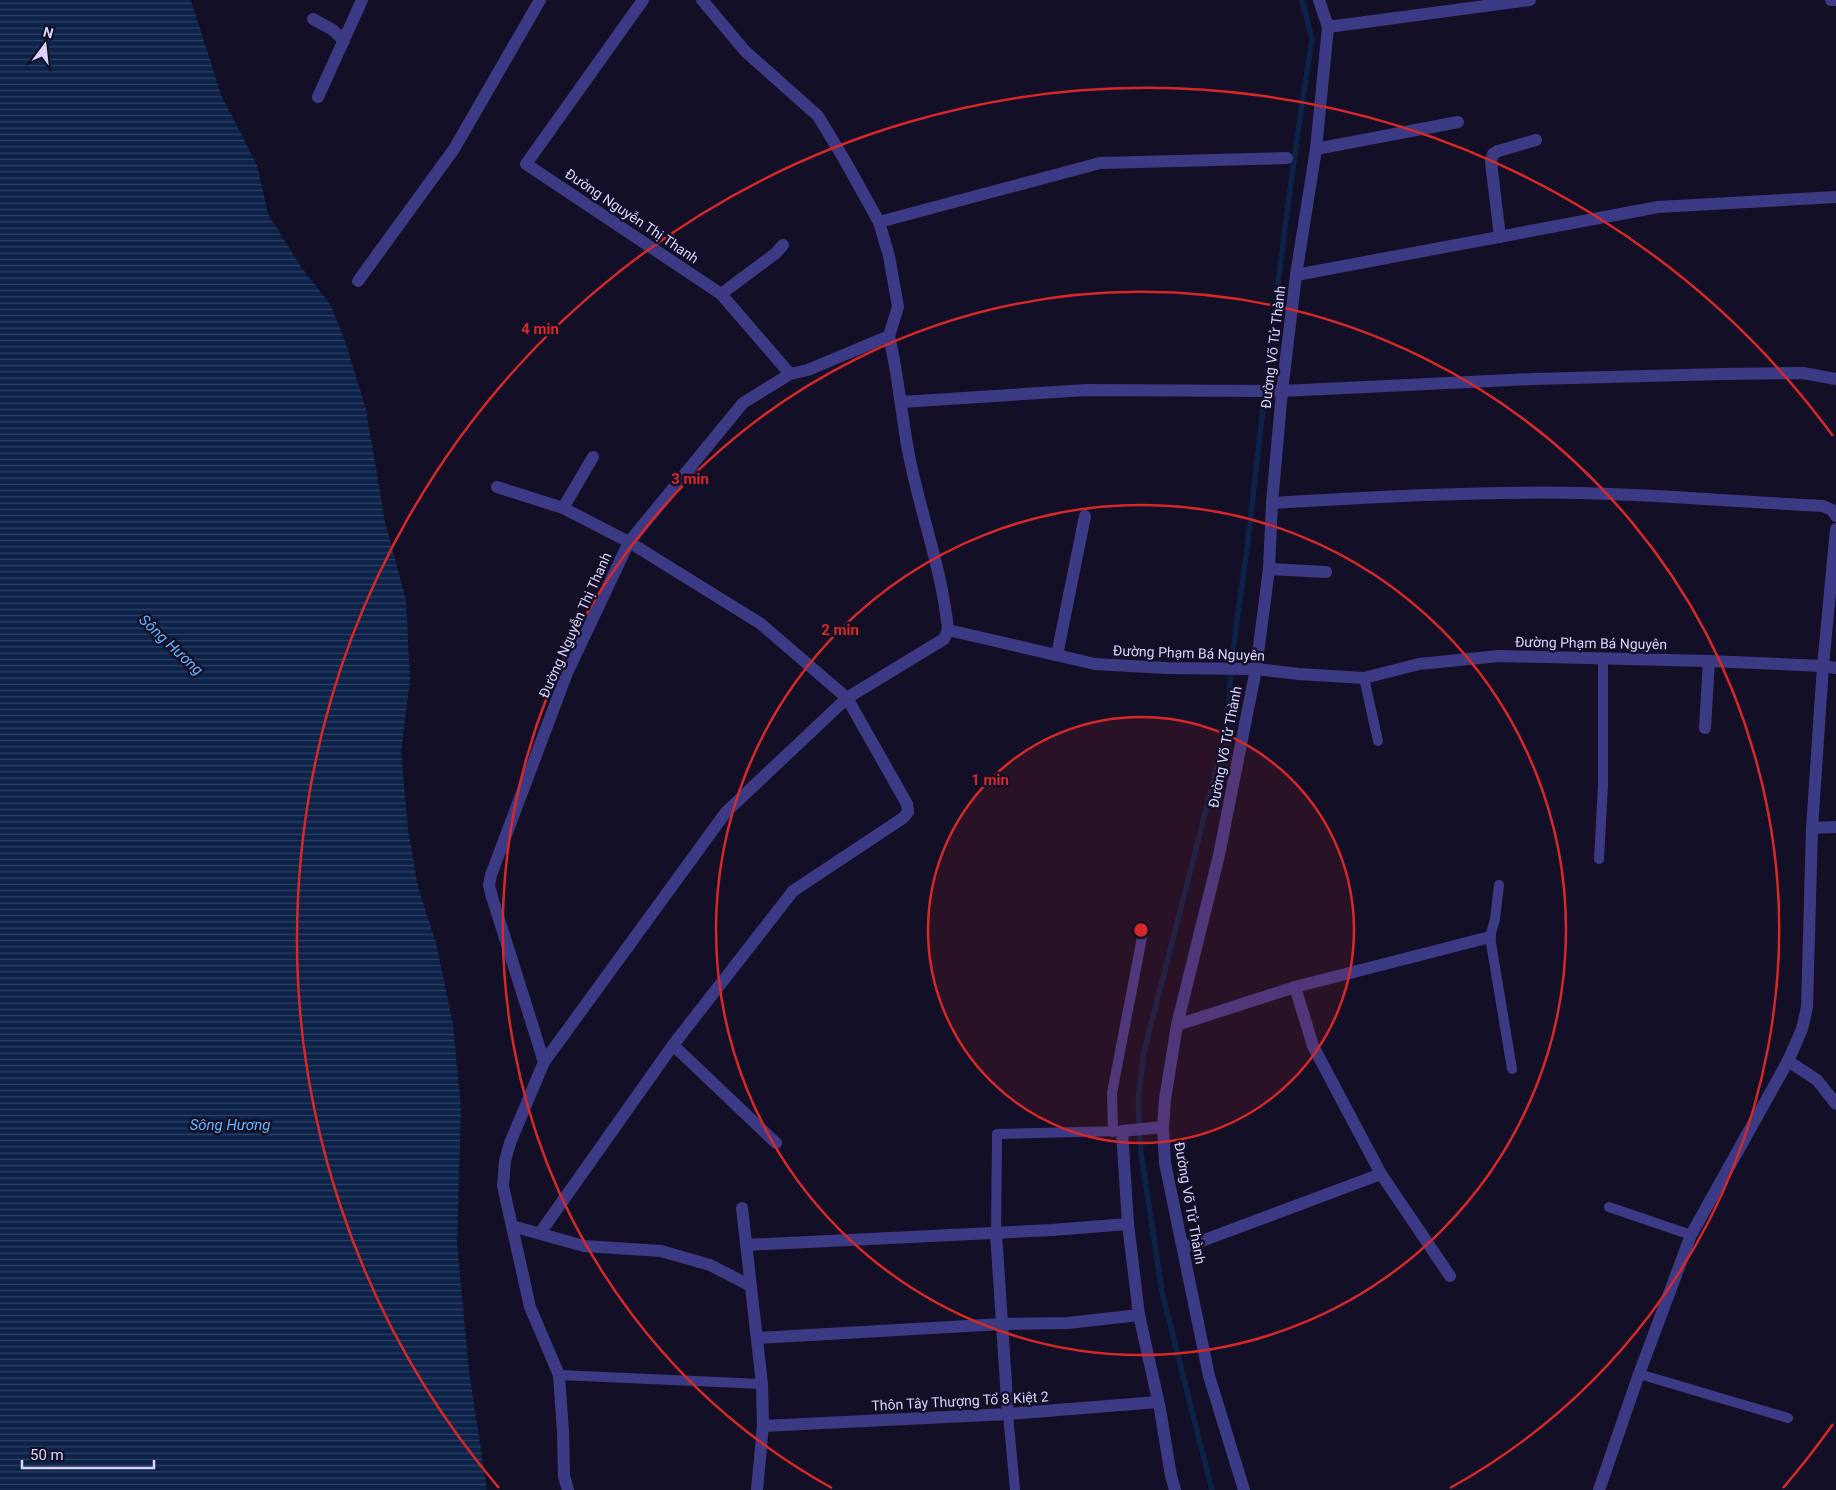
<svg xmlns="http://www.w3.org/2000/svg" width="1836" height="1490" viewBox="0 0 1836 1490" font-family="Roboto,sans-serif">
<defs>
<pattern id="water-rules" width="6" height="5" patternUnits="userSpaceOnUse" patternTransform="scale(1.25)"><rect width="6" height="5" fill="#0c2248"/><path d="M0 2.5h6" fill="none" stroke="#2f4163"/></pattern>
</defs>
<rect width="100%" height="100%" fill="#130f26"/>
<!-- water -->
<polygon fill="url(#water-rules)" points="0,0 191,0 221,95 257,165 268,214 301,267 330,304 345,341 366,409 385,522 406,600 410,679 401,752 408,829 418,887 436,943 453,1024 461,1109 457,1243 469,1371 487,1490 0,1490"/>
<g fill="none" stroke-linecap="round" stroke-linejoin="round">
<!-- stream -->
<path stroke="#0c2248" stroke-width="5.5" d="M1212 1490 1162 1292 1141 1153 1138 1100 1144 1052 1228 724C1229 653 1244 584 1251 514 1269 355 1287 197 1312 39L1302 0"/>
<!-- service -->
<g stroke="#3d3a85" stroke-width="10">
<polyline points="1364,678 1378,741"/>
<polyline points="1599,859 1603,785 1603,658"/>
<polyline points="1499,885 1495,919 1490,937 1512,1069"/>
<polyline points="1113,1132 1112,1093 1144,927"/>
<polyline points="1609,1207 1691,1235"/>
<polyline points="996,1233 997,1134 1122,1131"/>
<polyline points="1639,1374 1788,1418"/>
<polyline points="559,1375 762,1384"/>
<polyline points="1008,1414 1015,1490"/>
</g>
<!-- minor -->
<g stroke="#3d3a85" stroke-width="12">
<polyline points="702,0 745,51 818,116 844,159 879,222 889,256 898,307 889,336"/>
<polyline points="1831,0 1836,0"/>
<polyline points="313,19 333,30 344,41"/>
<polyline points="1328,27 1530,0"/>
<polyline points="318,97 362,0"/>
<polyline points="1316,149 1458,122"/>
<polyline points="879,222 1100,163 1287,158"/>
<polyline points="1500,237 1491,162 1493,154 1498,151 1536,140"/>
<polyline points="1296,275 1658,207 1836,197"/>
<polyline points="358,281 454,149 540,0"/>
<polyline points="721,294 776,253 783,245"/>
<path d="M790 374 808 370 889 336C898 374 901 412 908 450 919 510 942 568 948 630L1095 664 1166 668 1256 669 1299 674 1364 678 1419 664 1499 656 1709 661 1823 666 1836 668"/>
<polyline points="902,402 1086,390 1282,391 1533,379 1722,374 1803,373 1836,379"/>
<polyline points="497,487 563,508 629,542 761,624 847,698 907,804 908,812 903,818 793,891 673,1045 540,1233"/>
<path d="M1272 503C1375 497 1478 491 1582 493 1662 495 1743 502 1823 506L1832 510 1836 516"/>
<polyline points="563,508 593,457"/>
<polyline points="1269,569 1326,572"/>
<polyline points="1057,655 1085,516"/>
<polyline points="1705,728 1709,661"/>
<polyline points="1812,828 1836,827"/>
<polyline points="1295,987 1313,1046 1381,1174 1450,1276"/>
<polyline points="1177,1025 1295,987 1490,937"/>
<polyline points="673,1045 776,1143"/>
<polyline points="1788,1061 1817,1080 1836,1104"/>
<polyline points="544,1062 726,812 847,698 944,639 948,630"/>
<polyline points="1163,1127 1122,1131 1128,1224 1139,1315 1160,1409 1171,1476 1175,1490"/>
<polyline points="742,1208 762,1384 763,1426 757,1490"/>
<polyline points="512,1226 584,1246 661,1251 710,1265 751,1286"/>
<polyline points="996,1233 1008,1414"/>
<polyline points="746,1245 1052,1230 1128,1224"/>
<polyline points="1183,1248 1381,1174"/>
<polyline points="757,1338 1002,1324 1068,1323 1139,1315"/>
<polyline points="763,1426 1008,1414 1158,1402"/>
<polyline points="568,1490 564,1476 563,1432 559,1375 530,1307 503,1186 505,1161 510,1143 544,1062 492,897 489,885 491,875 567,673 629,542 743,403 790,374 721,294 526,164 643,0"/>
<polyline points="1244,1490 1209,1376 1165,1163 1163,1127 1165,1099 1177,1025 1219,855 1256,669 1269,569 1272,503 1282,391 1296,275 1316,149 1328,27 1319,0"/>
<polyline points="1599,1490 1639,1374 1691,1235 1788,1061 1802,1029 1807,1007 1812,828 1823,666 1836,529"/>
</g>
</g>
<!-- distance rings -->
<circle cx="1141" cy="930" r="213" fill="#d62828" fill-opacity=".12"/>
<g fill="none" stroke="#d62828" stroke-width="2.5">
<circle cx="1141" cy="930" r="213"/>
<circle cx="1141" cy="930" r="425"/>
<path d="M832 1488A638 638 0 1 1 1450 1488"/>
<path d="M1833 1424A850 850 0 0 1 1783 1488M499 1488A850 850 0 1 1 1833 436"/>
</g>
<g text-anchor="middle" stroke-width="5" stroke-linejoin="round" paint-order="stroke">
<!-- street labels -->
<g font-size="14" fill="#d9d4ff" stroke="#130f26">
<text transform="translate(632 216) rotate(34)" y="5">Đường Nguyễn Thị Thanh</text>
<text transform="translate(1273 347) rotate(-83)" y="5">Đường Võ Tử Thành</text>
<text transform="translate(575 625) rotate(-66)" y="5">Đường Nguyễn Thị Thanh</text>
<text transform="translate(1591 643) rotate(1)" y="5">Đường Phạm Bá Nguyên</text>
<text transform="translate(1189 653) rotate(2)" y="5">Đường Phạm Bá Nguyên</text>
<text transform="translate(1225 747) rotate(-79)" y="5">Đường Võ Tử Thành</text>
<text transform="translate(1190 1203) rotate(80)" y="5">Đường Võ Tử Thành</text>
<text transform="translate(960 1401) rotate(-3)" y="5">Thôn Tây Thượng Tổ 8 Kiệt 2</text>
</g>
<!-- water labels -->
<g font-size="15" font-style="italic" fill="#62b6ff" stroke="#130f26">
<text transform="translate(171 645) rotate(43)" y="5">Sông Hương</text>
<text x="230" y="1130">Sông Hương</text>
</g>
</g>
<circle cx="1141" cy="930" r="8" fill="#d62828" stroke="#130f26" stroke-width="2.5"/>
<g font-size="15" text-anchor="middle" font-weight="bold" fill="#d62828" stroke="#130f26" stroke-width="5" stroke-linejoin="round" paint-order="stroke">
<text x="540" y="334">4 min</text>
<text x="690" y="484">3 min</text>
<text x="840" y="635">2 min</text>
<text x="990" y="785">1 min</text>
</g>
<!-- north arrow -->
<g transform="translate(45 45) rotate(15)" stroke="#130f26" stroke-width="4" paint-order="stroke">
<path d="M0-4L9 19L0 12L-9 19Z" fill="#d9d4ff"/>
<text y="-8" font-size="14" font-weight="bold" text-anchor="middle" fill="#d9d4ff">N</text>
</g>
<!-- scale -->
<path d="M22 1460v8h132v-8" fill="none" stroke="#d9d4ff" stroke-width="2.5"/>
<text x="30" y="1460" font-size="15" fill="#d9d4ff" stroke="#130f26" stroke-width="4" paint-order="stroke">50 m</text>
</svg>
